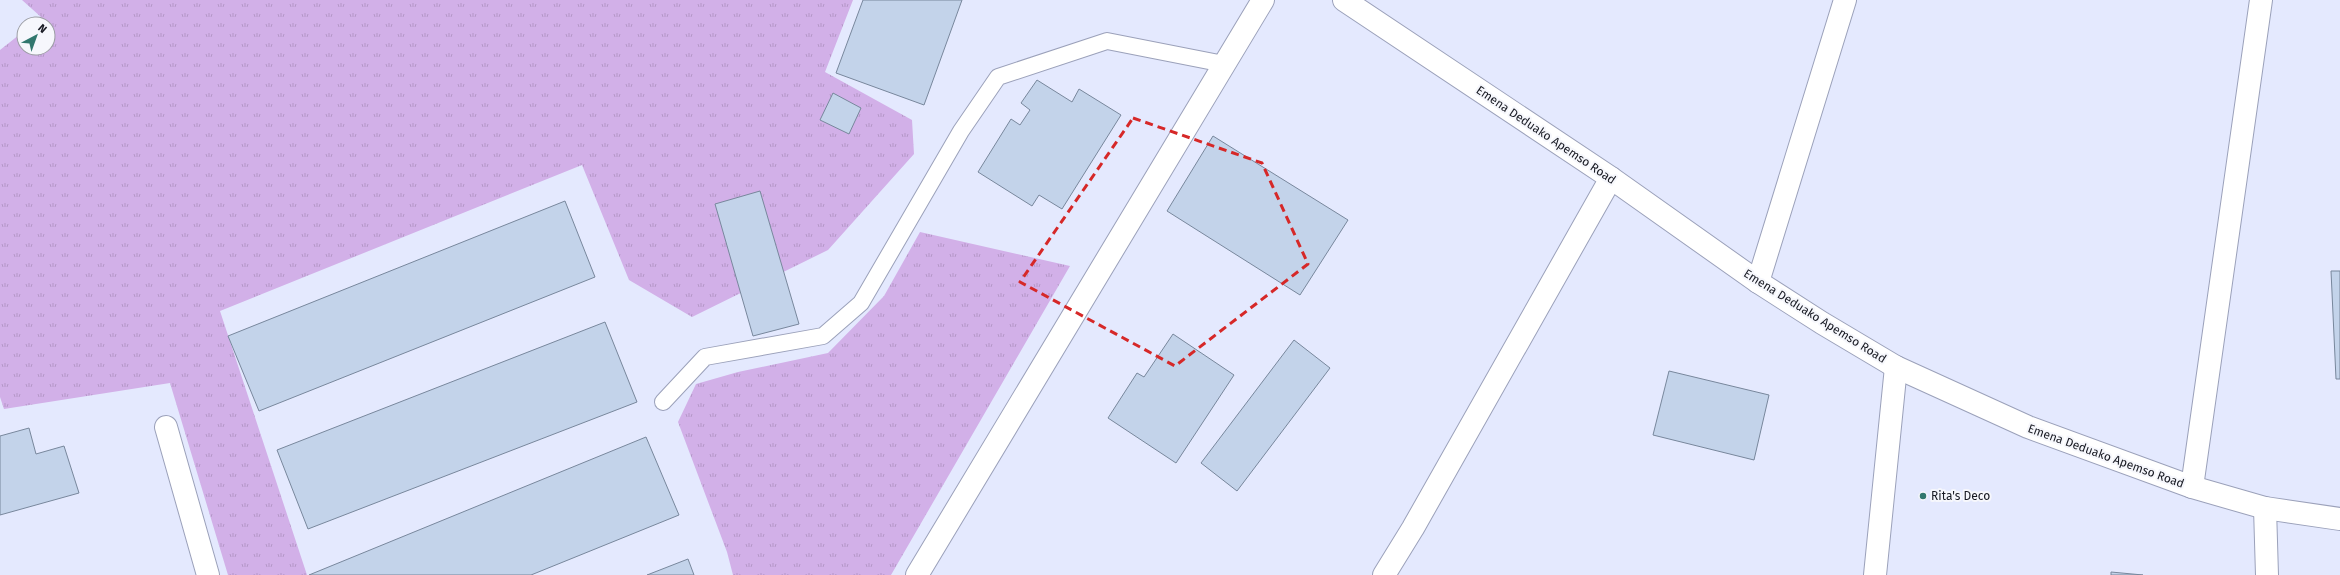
<svg xmlns="http://www.w3.org/2000/svg" width="2340" height="575" viewBox="0 0 2340 575" font-family="'Fira Sans',sans-serif">
<defs>
<pattern id="grass-tufts" width="24" height="20" patternUnits="userSpaceOnUse"><rect width="24" height="20" fill="#d2b0e8"/><path d="M3 7l-1-3M5 7V3M7 7l1-3M15 17l-1-3M17 17v-4M19 17l1-3" fill="none" stroke="#b497c7"/></pattern>
</defs>
<rect width="100%" height="100%" fill="#e4e9fe"/>
<!-- grass -->
<g fill="url(#grass-tufts)">
<polygon points="22,0 853,0 825,72 912,120 914,154 828,250 692,317 629,280 582,165 220,311 307,575 228,575 170,383 4,409 0,397 0,50 24,31 24,48 48,48 48,24 32,24 41,17"/>
<polygon points="920,232 1070,266 891,575 733,575 727,552 678,422 696,384 738,372 828,353 884,296"/>
</g>
<!-- building -->
<g fill="#c3d3ea" stroke="#78879c">
<polygon points="863,0 962,0 924,105 836,73"/>
<polygon points="1037,80 1072,102 1079,89 1121,115 1062,209 1039,195 1032,206 978,172 1011,119 1020,125 1030,110 1021,103"/>
<polygon points="833,93 861,108 849,134 820,120"/>
<polygon points="1213,136 1348,220 1300,295 1167,211"/>
<polygon points="760,191 799,324 753,336 715,204"/>
<polygon points="565,201 595,277 259,411 228,336"/>
<polygon points="2331,271 2340,271 2340,379 2336,379"/>
<polygon points="605,322 637,402 308,529 277,450"/>
<polygon points="1173,334 1234,375 1176,463 1108,418 1137,373 1144,377"/>
<polygon points="1294,340 1330,368 1237,491 1201,463"/>
<polygon points="1669,371 1769,395 1754,460 1653,435"/>
<polygon points="29,428 36,454 64,446 79,493 0,515 0,436"/>
<polygon points="646,437 679,515 531,575 309,575"/>
<polygon points="688,559 694,575 647,575"/>
<polygon points="2111,572 2143,575 2111,575"/>
</g>
<g fill="none" stroke-linecap="round" stroke-linejoin="round">
<defs>
<polyline id="service" points="663,402 705,357 823,336 861,303 961,131 998,77 1107,41 1224,64"/>
<g id="minor">
<polyline points="1758,282 1845,0"/>
<polyline points="166,427 208,575"/>
<polyline points="2192,487 2261,0"/>
<polyline points="2265,508 2267,575"/>
<polyline points="917,575 1263,0"/>
<polyline points="1384,575 1413,528 1611,178"/>
<polyline points="1875,575 1896,367"/>
</g>
<polyline id="tertiary" points="1344,0 1611,178 1758,282 1822,323 1896,367 2028,427 2192,487 2265,508 2340,519"/>
</defs>
<!-- service casing -->
<use href="#service" stroke="#9ba1ba" stroke-width="18"/>
<!-- minor casing -->
<use href="#minor" stroke="#9ba1ba" stroke-width="24"/>
<!-- tertiary casing -->
<use href="#tertiary" stroke="#9ba1ba" stroke-width="24"/>
<!-- service -->
<use href="#service" stroke="#fff" stroke-width="16"/>
<!-- minor -->
<use href="#minor" stroke="#fff" stroke-width="22"/>
<!-- tertiary -->
<use href="#tertiary" stroke="#fff" stroke-width="22"/>
</g>
<!-- marked area -->
<path fill="none" stroke="#d62828" stroke-width="3" stroke-dasharray="8 5" stroke-linejoin="round" d="M1133 118 1262 163 1308 264 1175 366 1020 282Z"/>
<!-- markers -->
<circle fill="#31776e" stroke="#f6f7fc" stroke-width="1.5" cx="1923" cy="496" r="4"/>
<g text-anchor="middle" stroke-width="4" stroke-linejoin="round" paint-order="stroke">
<!-- street labels -->
<g font-size="12" fill="#161821" stroke="#f6f7fc">
<text transform="translate(1546 135) rotate(34)" y="4">Emena Deduako Apemso Road</text>
<text transform="translate(1815 316) rotate(32)" y="4">Emena Deduako Apemso Road</text>
<text transform="translate(2106 456) rotate(20)" y="4">Emena Deduako Apemso Road</text>
</g>
<!-- poi labels -->
<g font-size="12" fill="#161821" stroke="#f6f7fc" text-anchor="start">
<text x="1931" y="500">Rita's Deco</text>
</g>
</g>
<!-- north arrow -->
<g transform="translate(36 36) rotate(41)"><circle r="19" fill="#f6f7fc" stroke="#9c9ea4"/>
<path d="M0-3L7 15L0 10L-7 15Z" fill="#31776e"/>
<text y="-6" font-size="11" font-weight="bold" text-anchor="middle" fill="#161821">N</text>
</g>
</svg>
